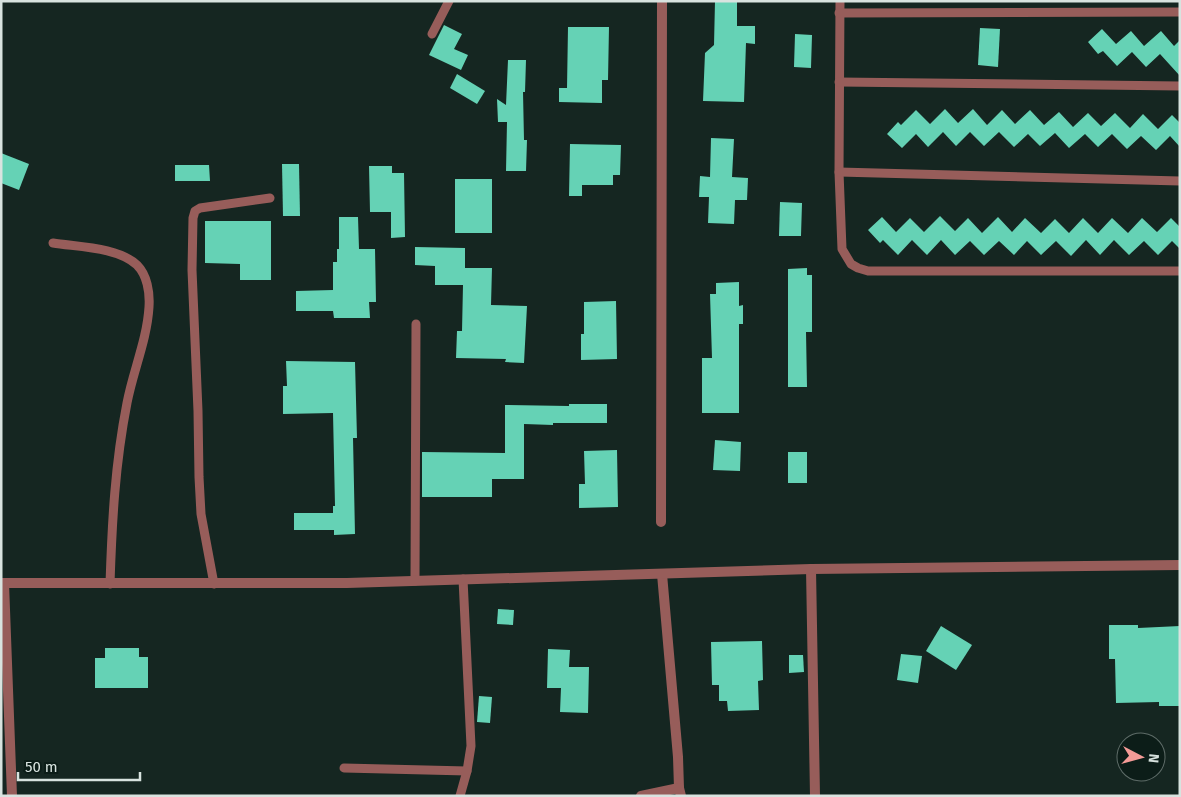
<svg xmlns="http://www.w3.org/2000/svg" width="1181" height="797" viewBox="0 0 1181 797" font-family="'Fira Sans',sans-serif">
<rect width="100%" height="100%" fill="#152621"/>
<!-- building -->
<g fill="#65d2b5">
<polygon points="715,1 737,1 737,26 755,26 755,44 746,43 744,102 703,101 705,53 714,45"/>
<polygon points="444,25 462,34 454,49 468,55 461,70 429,55"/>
<polygon points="568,27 609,27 608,80 602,80 602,103 559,102 559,88 567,88"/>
<polygon points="980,28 1000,29 998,67 978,65"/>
<polygon points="1102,29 1116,44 1131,31 1144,46 1161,31 1174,46 1180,40 1180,76 1160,54 1146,67 1132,52 1117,66 1103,51 1098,54 1088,42"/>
<polygon points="795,34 812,35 811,68 794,67"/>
<polygon points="508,60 526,60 525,92 523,92 524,140 527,140 526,171 506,171 507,122 498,122 497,99 506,105"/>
<polygon points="457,74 485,91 477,104 450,88"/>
<polygon points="945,109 958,123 973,109 987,125 1002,110 1015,124 1030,110 1044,125 1059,112 1073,127 1088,113 1101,126 1115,113 1130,128 1143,114 1158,129 1172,115 1180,123 1180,147 1170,136 1156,150 1141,136 1127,149 1112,134 1098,147 1085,134 1069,148 1055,133 1040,146 1028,134 1014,147 999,132 984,146 970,132 956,146 943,132 928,147 916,134 902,148 887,134 898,122 901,125 916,110 930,124"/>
<polygon points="711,138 734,139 732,177 748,178 747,200 735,200 734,224 708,223 709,197 699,197 700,176 710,177"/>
<polygon points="570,144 621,145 620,175 613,175 613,185 582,185 582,196 569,196"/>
<polygon points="1,153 29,164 19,190 1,183"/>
<polygon points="282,164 299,164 300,216 283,216"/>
<polygon points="175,165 209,165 210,181 175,181"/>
<polygon points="369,166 392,166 392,173 404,173 405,237 391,238 391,212 370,212"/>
<rect x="455" y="179" width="37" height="54"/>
<polygon points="780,202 802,203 801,236 779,236"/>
<polygon points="940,216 955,231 968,218 982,233 998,217 1012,232 1025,218 1041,233 1055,219 1069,233 1083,218 1098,233 1112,218 1128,233 1142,218 1157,232 1171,218 1180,227 1180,249 1172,241 1158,255 1144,241 1129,255 1114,240 1100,255 1086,240 1071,256 1056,241 1041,255 1027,241 1014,255 999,241 984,255 970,241 955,255 941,240 927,255 912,240 898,255 883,240 880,243 868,230 882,217 896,232 910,218 924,232"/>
<polygon points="339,217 358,217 359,249 375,249 376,302 369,302 370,318 334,318 333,311 296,311 296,291 333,290 333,262 337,262 337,249 339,249"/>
<polygon points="205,221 271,221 271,280 240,280 240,264 205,263"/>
<polygon points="415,247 465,248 465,268 492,268 491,305 527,306 524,363 505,362 506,359 456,358 457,331 462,331 463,285 435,285 435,266 415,265"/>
<polygon points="807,268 807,275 812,275 812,332 806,332 807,387 788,387 788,269"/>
<polygon points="739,282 739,306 743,305 743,324 739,324 739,413 702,413 702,358 712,358 710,294 716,294 716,283"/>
<polygon points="616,301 617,359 581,360 581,334 584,334 584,302"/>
<polygon points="286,361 355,362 357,438 353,438 355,534 334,535 334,530 294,530 294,513 333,513 333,506 335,506 333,413 283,414 283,386 287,386"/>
<polygon points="569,404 607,404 607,423 553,423 553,425 524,424 524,479 492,479 492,497 422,497 422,452 505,453 505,405 569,406"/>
<polygon points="715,440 741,442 740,471 713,470"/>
<polygon points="617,450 618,507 579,508 579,484 585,484 584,451"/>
<rect x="788" y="452" width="19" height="31"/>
<polygon points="498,609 514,610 513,625 497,624"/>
<polygon points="1109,625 1138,625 1138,628 1180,626 1180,706 1159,706 1159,702 1116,703 1115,659 1109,659"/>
<polygon points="941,626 972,645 956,670 926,651"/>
<polygon points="762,641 763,680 758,681 759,710 728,711 727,701 719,701 719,685 712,685 711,642"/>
<polygon points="105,648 139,648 139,657 148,657 148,688 95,688 95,658 105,658"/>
<polygon points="548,649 570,650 569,667 589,667 588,713 560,712 561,688 547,688"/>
<polygon points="901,654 922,656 918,683 897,680"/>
<polygon points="789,655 803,655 804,672 789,673"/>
<polygon points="479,696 492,697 490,723 477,722"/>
</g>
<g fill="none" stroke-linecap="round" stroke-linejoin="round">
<!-- service -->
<g stroke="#975d5a" stroke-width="9">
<polyline points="840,1 839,172 842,249 851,264 858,268 868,271 1180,271"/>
<polyline points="839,13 1180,12"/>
<polyline points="432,34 449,1"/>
<polyline points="839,82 1180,86"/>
<polyline points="839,172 1180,181"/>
<path d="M53 243C78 247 118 247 137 265 147 275 150 292 149 307 147 340 133 371 127 403 115 464 112 522 110 584"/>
<polyline points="415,581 416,324"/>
<polyline points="214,584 201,514 199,477 198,411 192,270 193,218 195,211 200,208 270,198"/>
<polyline points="344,768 467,771"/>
<polyline points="460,796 467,771 471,746 463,579"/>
</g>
<!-- minor -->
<g stroke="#975d5a" stroke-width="10">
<polyline points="661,522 662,1"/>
<polyline points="811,569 815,796"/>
<polyline points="662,574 678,757 679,788 681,796"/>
<polyline points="1,583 347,583 811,569 1180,565"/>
<polyline points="4,583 12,796"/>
<polyline points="641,796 679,788"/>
</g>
</g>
<!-- border -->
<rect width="1181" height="797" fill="none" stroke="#d8e3df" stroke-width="5"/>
<!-- north arrow -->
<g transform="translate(1141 757) rotate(96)"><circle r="24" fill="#0c1d18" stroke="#5e6c68"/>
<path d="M0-4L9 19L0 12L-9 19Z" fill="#f59b97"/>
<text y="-8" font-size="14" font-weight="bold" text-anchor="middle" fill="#d8e3df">N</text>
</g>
<!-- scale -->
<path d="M18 772v8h122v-8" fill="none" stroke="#d8e3df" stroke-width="2.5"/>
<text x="25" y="772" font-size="15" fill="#d8e3df" stroke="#0c1d18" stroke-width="4" paint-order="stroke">50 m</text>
</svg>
